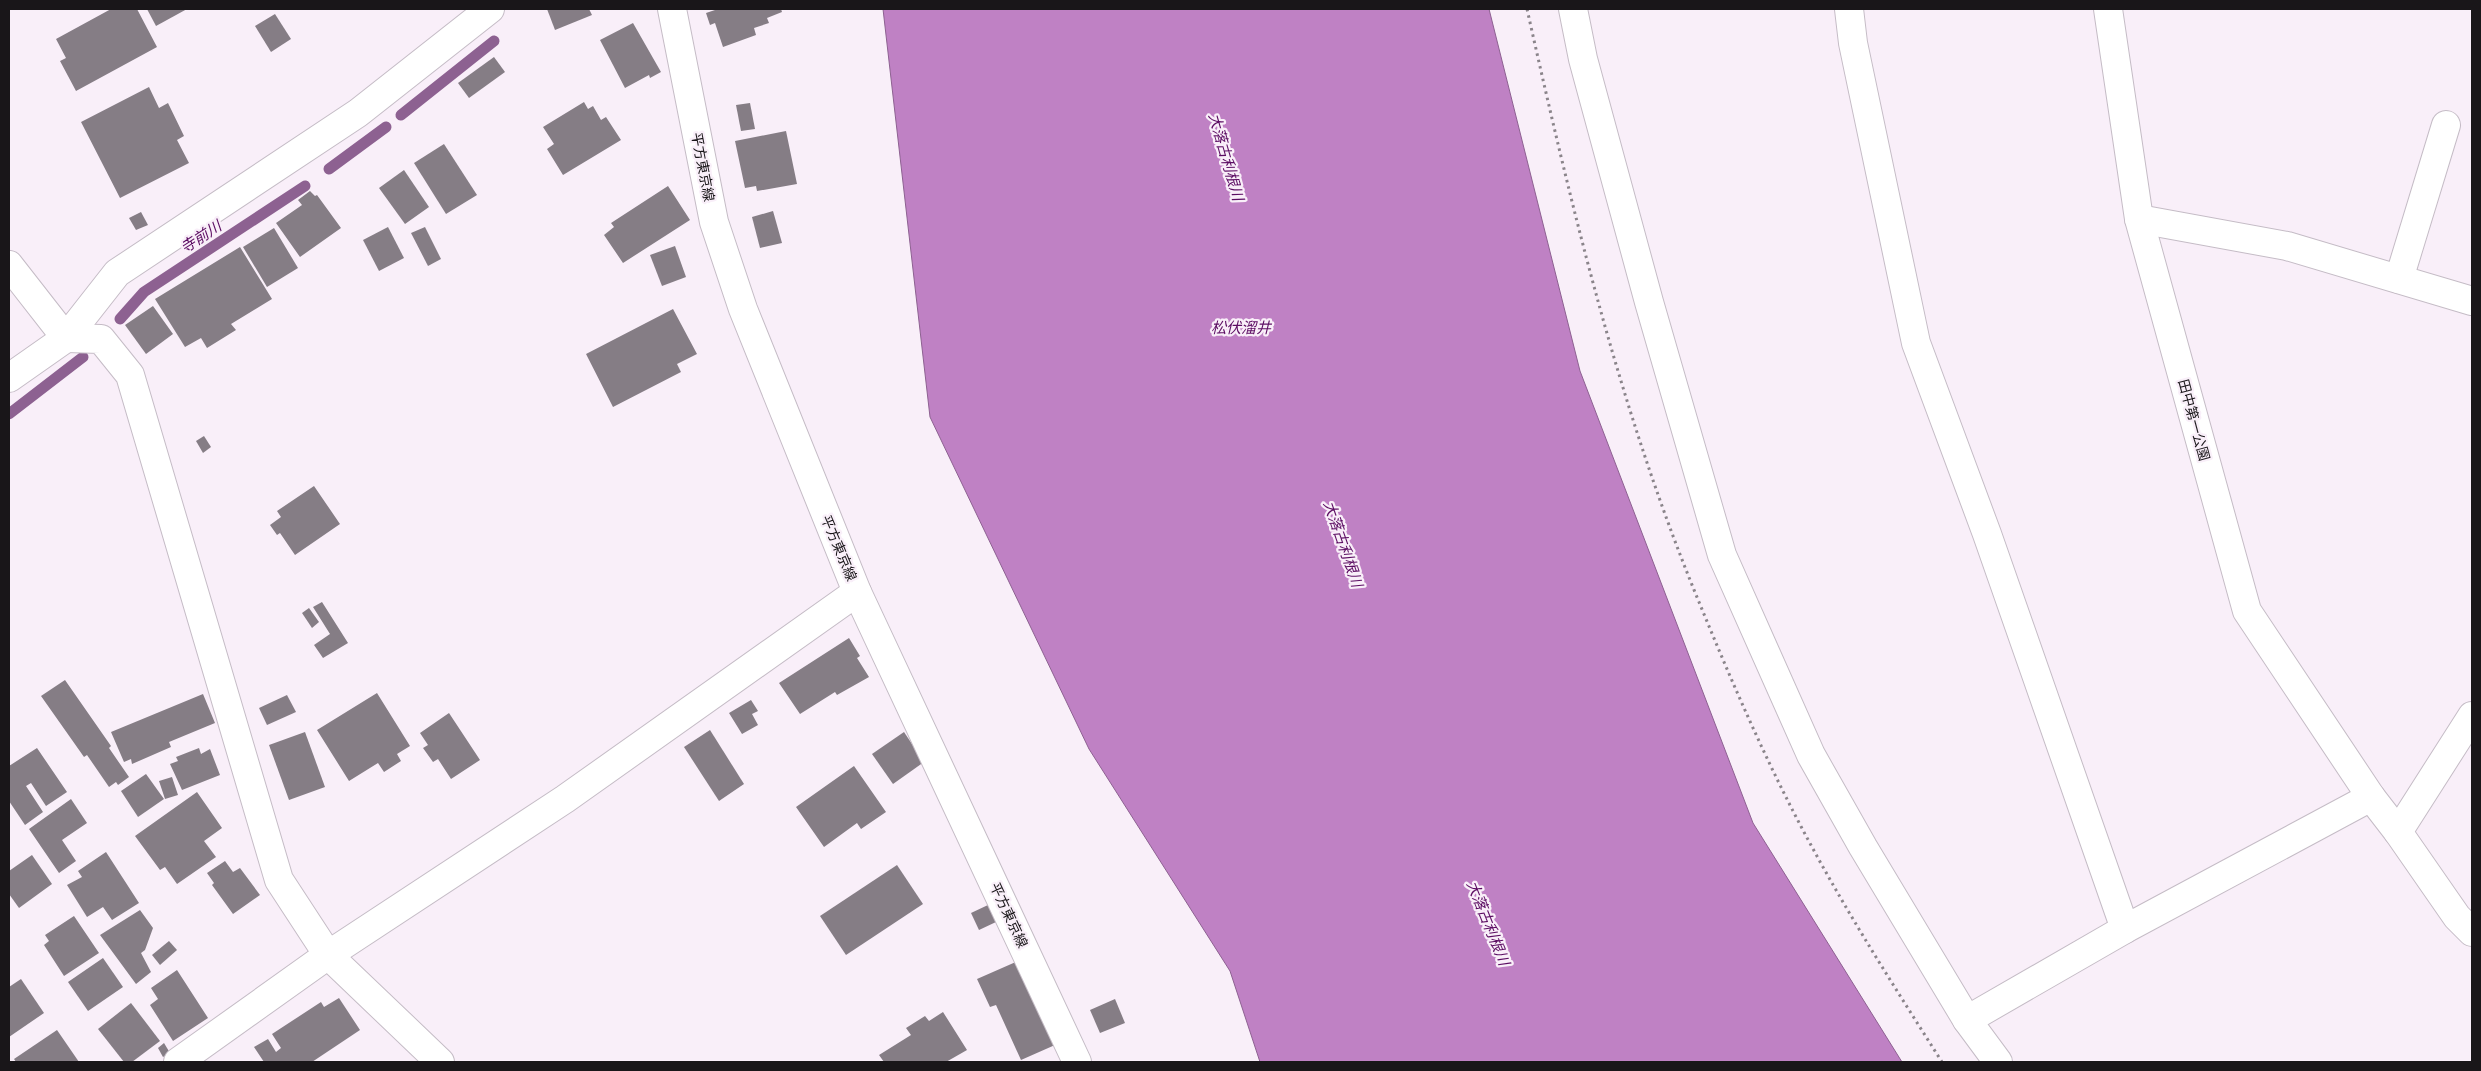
<svg xmlns="http://www.w3.org/2000/svg" width="2481" height="1071" viewBox="0 0 2481 1071" font-family="Figtree,'Noto Sans JP',sans-serif">
<rect width="100%" height="100%" fill="#f9eff9"/>
<!-- water -->
<polygon fill="#bf81c4" stroke="#8d6191" points="883,9 1489,9 1580,371 1753,823 1902,1062 1260,1062 1230,971 1089,749 930,417"/>
<g fill="none" stroke-linecap="round" stroke-linejoin="round">
<!-- stream -->
<g stroke="#8d6191" stroke-width="11">
<polyline points="401,115 494,41"/>
<polyline points="329,169 386,127"/>
<polyline points="120,319 144,292 305,186"/>
<polyline points="9,414 83,357"/>
</g>
</g>
<!-- building -->
<g fill="#857d85">
<polygon points="111,9 137,9 157,47 76,91 60,61 66,58 56,39"/>
<polygon points="147,9 187,9 156,26"/>
<polygon points="547,9 589,9 592,15 555,30"/>
<polygon points="718,9 781,9 782,12 767,18 769,23 754,28 756,35 723,47 715,23 710,25 706,13"/>
<polygon points="275,14 291,39 271,52 255,26"/>
<polygon points="633,23 661,72 650,78 649,75 625,88 600,40"/>
<polygon points="494,57 505,72 469,98 458,83"/>
<polygon points="149,87 159,108 168,103 184,136 177,140 189,163 120,198 81,122"/>
<polygon points="584,102 588,109 593,106 601,120 606,117 621,140 563,175 547,149 554,144 543,127"/>
<polygon points="750,103 755,129 741,131 736,105"/>
<polygon points="786,131 797,184 757,191 756,186 745,188 735,141"/>
<polygon points="444,144 477,195 446,214 414,163"/>
<polygon points="404,170 429,207 405,224 379,188"/>
<polygon points="668,186 690,220 623,263 604,235 614,227 611,223"/>
<polygon points="310,191 315,196 317,195 341,228 300,257 276,223 302,205 298,200"/>
<polygon points="773,211 782,243 760,248 752,217"/>
<polygon points="141,212 148,225 136,230 129,218"/>
<polygon points="388,227 404,258 379,271 363,240"/>
<polygon points="425,227 441,259 428,266 411,233"/>
<polygon points="274,228 298,268 267,287 243,247"/>
<polygon points="675,246 686,277 662,286 650,255"/>
<polygon points="240,247 272,299 231,324 236,330 207,348 201,338 185,347 155,299"/>
<polygon points="153,306 173,334 146,354 125,325"/>
<polygon points="673,309 697,354 677,364 681,372 613,407 586,354"/>
<polygon points="204,436 211,447 203,453 196,441"/>
<polygon points="314,486 340,524 295,555 280,533 277,535 270,525 281,517 277,511"/>
<polygon points="322,602 348,643 323,658 314,645 330,634 313,607"/>
<polygon points="309,608 319,622 312,628 302,613"/>
<polygon points="849,638 860,656 857,658 869,677 837,695 835,692 800,714 779,683"/>
<polygon points="65,680 111,746 109,748 129,777 118,785 116,782 109,787 87,755 84,757 41,696"/>
<polygon points="377,693 410,746 397,754 401,761 384,772 378,763 349,781 317,730"/>
<polygon points="203,694 215,723 169,742 171,747 132,764 131,759 124,762 111,732"/>
<polygon points="287,695 296,712 267,725 259,708"/>
<polygon points="751,700 758,711 752,714 758,725 742,734 729,713"/>
<polygon points="449,713 480,760 451,779 438,759 433,762 423,748 428,745 420,733"/>
<polygon points="710,730 744,784 719,801 684,747"/>
<polygon points="305,732 325,787 289,800 269,745"/>
<polygon points="904,732 924,762 893,784 872,754"/>
<polygon points="37,748 67,792 46,806 31,783 26,786 43,812 25,825 9,801 9,766"/>
<polygon points="199,748 201,754 210,749 220,775 182,790 170,764 178,761 176,757"/>
<polygon points="854,766 886,812 861,829 857,823 824,847 796,807"/>
<polygon points="146,774 164,799 138,817 121,791"/>
<polygon points="172,777 178,795 165,799 159,781"/>
<polygon points="197,792 222,828 204,841 216,857 177,884 165,867 160,870 135,836"/>
<polygon points="71,799 87,823 62,840 76,861 59,873 29,829"/>
<polygon points="106,852 139,903 112,920 103,907 87,917 67,885 82,877 78,871"/>
<polygon points="32,855 52,884 19,908 9,894 9,871"/>
<polygon points="225,861 233,872 240,868 260,895 233,914 212,885 214,883 207,873"/>
<polygon points="897,865 923,904 846,955 820,916"/>
<polygon points="988,905 996,922 979,930 971,913"/>
<polygon points="140,910 153,928 145,950 141,953 151,972 136,984 100,935"/>
<polygon points="74,916 99,953 64,976 44,945 49,941 45,935"/>
<polygon points="169,941 177,950 160,965 152,955"/>
<polygon points="103,958 123,987 88,1011 68,982"/>
<polygon points="1018,961 1055,1045 1021,1060 996,1005 990,1007 977,979"/>
<polygon points="177,970 208,1018 173,1041 150,1005 158,999 151,988"/>
<polygon points="21,979 44,1013 9,1037 9,987"/>
<polygon points="339,998 360,1030 312,1062 264,1062 254,1047 268,1039 276,1052 281,1048 272,1034 321,1002 324,1007"/>
<polygon points="1115,999 1125,1023 1100,1033 1090,1010"/>
<polygon points="131,1003 160,1041 132,1062 124,1062 98,1029"/>
<polygon points="943,1012 967,1050 946,1062 884,1062 879,1055 911,1035 906,1028 925,1016 929,1021"/>
<polygon points="57,1030 79,1062 16,1062 14,1059"/>
<polygon points="164,1043 170,1053 163,1057 158,1048"/>
</g>
<g fill="none" stroke-linecap="round" stroke-linejoin="round">
<defs>
<g id="street">
<polyline points="1573,9 1583,59 1649,302 1722,555 1811,755 1863,847 1967,1020 1998,1062"/>
<polyline points="1849,9 1853,43 1916,343 1987,534 2125,929"/>
<polyline points="2108,9 2139,219 2247,611 2371,797 2398,832 2457,917 2472,932"/>
<polyline points="2139,219 2287,246 2472,301"/>
<polyline points="9,265 66,338"/>
<polyline points="2399,279 2446,125"/>
<polyline points="66,338 101,339 130,375 279,880 328,955 440,1062"/>
<polyline points="9,378 66,338 117,273 358,113 490,9"/>
<polyline points="2398,832 2472,716"/>
<polyline points="1967,1020 2125,929 2371,797"/>
<polyline points="178,1062 328,955 565,799 857,592"/>
</g>
<polyline id="secondary" points="672,9 714,222 743,309 857,592 1077,1062"/>
</defs>
<!-- street casing -->
<use href="#street" stroke="#c5bcc6" stroke-width="30"/>
<!-- secondary casing -->
<use href="#secondary" stroke="#c5bcc6" stroke-width="30"/>
<!-- path -->
<path stroke="#8a848a" stroke-width="3" stroke-dasharray="2.5 4" stroke-linecap="butt" d="M1527 9C1572 210 1620 411 1699 602 1733 685 1769 768 1812 847 1852 921 1897 991 1942 1062"/>
<!-- street -->
<use href="#street" stroke="#fff" stroke-width="28"/>
<!-- secondary -->
<use href="#secondary" stroke="#fff" stroke-width="28"/>
</g>
<g text-anchor="middle" stroke-width="4.5" stroke-linejoin="round" paint-order="stroke">
<!-- street labels -->
<g font-size="14" fill="#191619" stroke="#f9eff9">
<text transform="translate(703 167) rotate(79)" y="5">平方東京線</text>
<text transform="translate(2194 420) rotate(75)" y="5">田中第一公園</text>
<text transform="translate(839 548) rotate(67)" y="5">平方東京線</text>
<text transform="translate(1009 915) rotate(65)" y="5">平方東京線</text>
</g>
<!-- water labels -->
<g font-size="15" font-style="italic" fill="#5b0c62" stroke="#f9eff9">
<text transform="translate(1226 157) rotate(74)" y="5">大落古利根川</text>
<text transform="translate(201 237) rotate(-33)" y="5">寺前川</text>
<text x="1241" y="333">松伏溜井</text>
<text transform="translate(1343 544) rotate(71)" y="5">大落古利根川</text>
<text transform="translate(1488 923) rotate(68)" y="5">大落古利根川</text>
</g>
</g>
<!-- border -->
<rect width="2481" height="1071" fill="none" stroke="#191619" stroke-width="20"/>
</svg>
